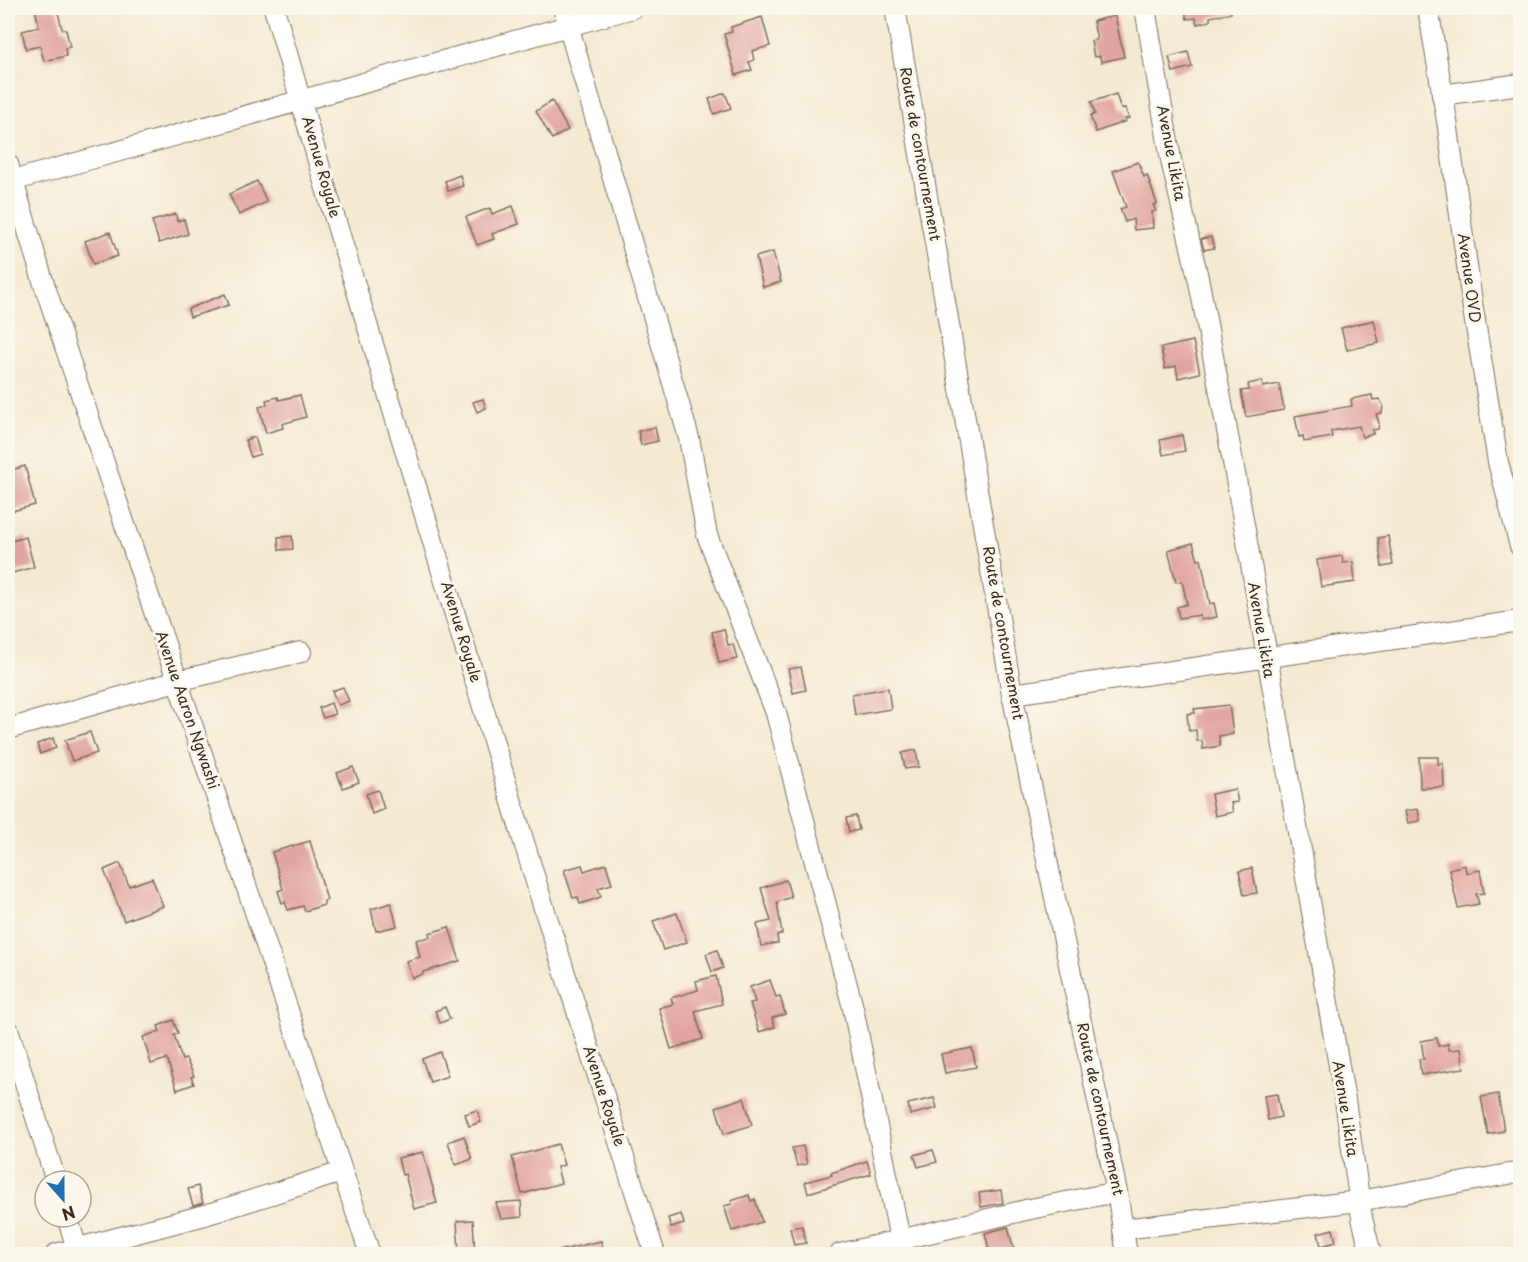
<svg xmlns="http://www.w3.org/2000/svg" width="1528" height="1262" viewBox="0 0 1528 1262" font-family="'Playpen Sans',sans-serif">
<rect width="100%" height="100%" fill="#fbf7ec"/>
<filter id="ink" filterUnits="userSpaceOnUse"><feTurbulence type="fractalNoise" baseFrequency=".0167" numOctaves="2"/><feDisplacementMap in="SourceGraphic" scale="12" xChannelSelector="R" yChannelSelector="G"/><feConvolveMatrix kernelMatrix="1 2 1 2 8 2 1 2 1" color-interpolation-filters="sRGB"/></filter>
<filter id="wash" filterUnits="userSpaceOnUse"><feTurbulence type="fractalNoise" baseFrequency=".008" numOctaves="4" result="noise"/><feDisplacementMap in="SourceGraphic" scale="24" xChannelSelector="R" yChannelSelector="G"/><feGaussianBlur stdDeviation="1.35" result="paint"/><feColorMatrix in="noise" values="0 0 0 0 0 0 0 0 0 0 0 0 0 0 0 0 0 1.4 0 .05"/><feComposite in="paint" operator="in"/></filter>
<g filter="url(#wash)">
<rect width="100%" height="100%" fill="#f4e9d1"/>
<g id="blocks">
<!-- building -->
<g fill="#e1a5a0">
<polygon points="35,8 57,8 62,29 66,30 70,47 65,48 66,56 44,61 40,46 26,49 22,31 39,27"/>
<polygon points="1184,8 1231,8 1231,13 1210,17 1210,21 1197,24 1196,18 1187,19"/>
<polygon points="1115,16 1124,57 1101,62 1100,56 1094,57 1091,41 1097,39 1093,21"/>
<polygon points="762,17 770,46 752,51 754,60 749,62 752,70 736,75 724,34 732,32 731,27"/>
<polygon points="1188,52 1192,67 1173,72 1169,57"/>
<polygon points="725,93 731,108 714,114 709,99"/>
<polygon points="1116,94 1121,109 1125,108 1129,118 1125,119 1126,121 1096,132 1090,116 1095,114 1091,102"/>
<polygon points="552,101 568,130 552,139 536,111"/>
<polygon points="1138,162 1144,177 1147,175 1157,204 1153,205 1156,211 1152,212 1153,228 1134,230 1133,219 1125,222 1120,209 1126,207 1113,171"/>
<polygon points="460,175 463,186 448,191 445,181"/>
<polygon points="257,181 267,202 239,215 229,194"/>
<polygon points="513,206 519,224 492,234 494,239 477,245 466,217 490,208 492,214"/>
<polygon points="176,214 177,221 184,219 188,234 159,243 152,221"/>
<polygon points="110,232 118,256 93,264 85,241"/>
<polygon points="1211,237 1214,248 1204,250 1201,239"/>
<polygon points="773,252 781,282 763,287 756,257"/>
<polygon points="225,294 229,305 190,317 188,309"/>
<polygon points="1374,320 1379,343 1347,350 1341,328"/>
<polygon points="1193,341 1200,373 1178,378 1176,366 1165,369 1161,348"/>
<polygon points="1262,381 1263,387 1279,384 1284,410 1246,417 1241,391 1249,390 1248,384"/>
<polygon points="300,395 306,417 282,424 283,428 266,433 259,407 267,405 266,400 278,397 279,400"/>
<polygon points="1372,395 1373,400 1379,399 1383,405 1382,413 1376,414 1379,423 1378,429 1372,430 1373,434 1362,437 1359,426 1331,431 1332,437 1304,442 1303,436 1299,437 1295,416 1352,406 1351,399"/>
<polygon points="483,399 486,408 477,412 473,402"/>
<polygon points="655,427 658,441 641,445 638,431"/>
<polygon points="1182,435 1185,451 1163,455 1160,440"/>
<polygon points="255,437 260,454 251,457 245,440"/>
<polygon points="25,466 35,505 12,511 8,495 8,471"/>
<polygon points="292,536 293,549 279,550 278,537"/>
<polygon points="1388,536 1393,565 1382,567 1378,538"/>
<polygon points="26,537 34,567 9,574 8,542"/>
<polygon points="1193,543 1198,560 1201,559 1210,604 1214,603 1217,617 1201,620 1200,615 1179,618 1177,607 1187,604 1182,581 1176,582 1168,550"/>
<polygon points="1342,556 1343,563 1353,562 1355,582 1321,587 1317,560"/>
<polygon points="724,629 728,645 733,644 737,659 719,663 712,632"/>
<polygon points="801,667 806,690 793,693 788,669"/>
<polygon points="343,687 349,701 338,705 332,691"/>
<polygon points="888,688 891,709 855,715 852,694"/>
<polygon points="331,703 335,714 323,718 319,708"/>
<polygon points="1229,705 1233,734 1219,736 1220,746 1203,749 1202,741 1197,741 1196,730 1189,731 1187,714 1195,713 1194,709"/>
<polygon points="90,732 97,753 72,761 65,740"/>
<polygon points="53,738 56,748 40,754 37,744"/>
<polygon points="916,750 919,767 905,769 902,753"/>
<polygon points="1419,757 1438,757 1438,764 1443,763 1444,787 1420,788"/>
<polygon points="353,767 359,782 343,788 337,773"/>
<polygon points="1235,789 1238,802 1231,803 1233,812 1215,816 1211,794"/>
<polygon points="378,790 384,809 372,814 366,794"/>
<polygon points="1418,809 1420,821 1408,823 1405,811"/>
<polygon points="856,816 859,830 849,832 846,818"/>
<polygon points="310,841 327,900 324,901 324,905 305,911 303,906 288,910 285,902 282,903 278,891 283,889 272,852"/>
<polygon points="120,863 129,886 152,878 163,906 124,921 104,870"/>
<polygon points="606,864 612,884 598,888 601,897 580,904 578,897 573,898 564,870 582,865 584,871"/>
<polygon points="1465,865 1466,873 1480,870 1484,893 1476,894 1479,904 1458,908 1449,869"/>
<polygon points="1252,868 1257,893 1244,895 1239,871"/>
<polygon points="786,880 791,897 777,902 782,934 777,935 778,943 761,946 757,924 771,921 761,888"/>
<polygon points="391,903 397,926 376,931 371,909"/>
<polygon points="677,913 687,942 663,950 653,921"/>
<polygon points="449,927 460,961 423,972 423,974 412,978 406,961 420,957 416,940 430,937 429,933"/>
<polygon points="717,950 723,968 712,972 706,954"/>
<polygon points="716,976 722,1004 695,1011 703,1039 671,1049 659,1008 673,1004 671,998 698,990 696,981"/>
<polygon points="770,980 776,997 780,996 785,1014 772,1018 775,1027 759,1032 750,1003 755,1002 750,987"/>
<polygon points="445,1007 450,1019 440,1023 435,1011"/>
<polygon points="173,1020 178,1033 174,1035 182,1060 186,1059 194,1076 191,1077 194,1084 177,1090 167,1059 151,1064 143,1037 160,1031 158,1026"/>
<polygon points="1437,1038 1438,1046 1448,1044 1449,1050 1461,1049 1464,1068 1421,1075 1419,1059 1424,1059 1421,1041"/>
<polygon points="972,1048 976,1067 945,1073 941,1054"/>
<polygon points="440,1052 448,1076 430,1082 422,1059"/>
<polygon points="1277,1094 1281,1117 1268,1120 1264,1096"/>
<polygon points="1498,1094 1504,1131 1488,1134 1481,1097"/>
<polygon points="744,1098 752,1125 724,1134 716,1107"/>
<polygon points="934,1098 937,1108 910,1115 908,1104"/>
<polygon points="477,1110 481,1122 469,1126 465,1114"/>
<polygon points="464,1136 472,1159 456,1165 448,1142"/>
<polygon points="558,1144 564,1165 557,1167 561,1183 522,1194 512,1157"/>
<polygon points="803,1146 807,1164 797,1166 792,1148"/>
<polygon points="933,1150 937,1162 918,1167 914,1155"/>
<polygon points="423,1152 437,1203 414,1209 405,1174 402,1175 398,1158"/>
<polygon points="867,1161 871,1174 808,1193 805,1182 832,1175 831,1173"/>
<polygon points="198,1186 203,1203 193,1206 188,1189"/>
<polygon points="1001,1190 1003,1203 981,1207 979,1193"/>
<polygon points="749,1195 751,1201 755,1199 762,1222 732,1231 724,1206 732,1204 731,1201"/>
<polygon points="521,1201 522,1217 501,1219 496,1203"/>
<polygon points="681,1214 684,1224 671,1228 668,1218"/>
<polygon points="473,1220 475,1254 459,1254 457,1221"/>
<polygon points="802,1226 806,1243 794,1245 790,1228"/>
<polygon points="1008,1227 1015,1254 990,1254 985,1233"/>
<polygon points="1333,1229 1336,1242 1321,1246 1318,1233"/>
<polygon points="601,1241 604,1254 562,1254 562,1250"/>
</g>
</g>
</g>
<g filter="url(#ink)">
<use href="#blocks" fill-opacity="0" stroke="#7c6d5d" stroke-width="1.5"/>
<g fill="none" stroke-linecap="round" stroke-linejoin="round">
<defs>
<g id="minor">
<polyline points="274,8 329,199 543,905 655,1254"/>
<polyline points="563,8 689,438 707,535 776,713 853,1008 900,1239"/>
<polyline points="895,8 1012,694 1117,1192 1127,1254"/>
<polyline points="1145,8 1171,160 1199,282 1233,462 1345,1100 1362,1218 1371,1254"/>
<polyline points="1428,8 1447,121 1473,309 1498,462 1520,546"/>
<polyline points="1442,95 1520,84"/>
<polyline points="8,164 43,281 370,1254"/>
<polyline points="8,182 633,8"/>
<polyline points="1012,694 1520,621"/>
<polyline points="8,729 177,681 301,652"/>
<polyline points="8,1029 56,1181"/>
<polyline points="67,1217 77,1248"/>
<polyline points="1123,1229 1359,1201 1520,1172"/>
<polyline points="56,1254 205,1215 342,1172"/>
<polyline points="840,1254 1030,1209 1117,1192"/>
</g>
</defs>
<!-- minor casing -->
<use href="#minor" stroke="#7c6d5d" stroke-width="22"/>
<!-- minor -->
<use href="#minor" stroke="#fff" stroke-width="20"/>
</g>
</g>
<g text-anchor="middle" stroke-width="6" stroke-linejoin="round" paint-order="stroke">
<!-- street labels -->
<g font-size="15" fill="#3b2a1e" stroke="#fbf7ec">
<text transform="translate(1171 153) rotate(79)" y="5">Avenue Likita</text>
<text transform="translate(920 154) rotate(80)" y="5">Route de contournement</text>
<text transform="translate(321 167) rotate(74)" y="5">Avenue Royale</text>
<text transform="translate(1469 278) rotate(82)" y="5">Avenue OVD</text>
<text transform="translate(1261 630) rotate(80)" y="5">Avenue Likita</text>
<text transform="translate(461 632) rotate(73)" y="5">Avenue Royale</text>
<text transform="translate(1003 633) rotate(80)" y="5">Route de contournement</text>
<text transform="translate(187 710) rotate(71)" y="5">Avenue Aaron Ngwashi</text>
<text transform="translate(604 1096) rotate(72)" y="5">Avenue Royale</text>
<text transform="translate(1100 1109) rotate(78)" y="5">Route de contournement</text>
<text transform="translate(1345 1109) rotate(81)" y="5">Avenue Likita</text>
</g>
</g>
<!-- margin -->
<rect width="1528" height="1262" fill="none" stroke="#fbf7ec" stroke-width="30"/>
<!-- north arrow -->
<g transform="translate(63 1199) rotate(159)"><circle r="28" fill="#fbf7ec" stroke="#aea59a" stroke-width="1.5"/>
<path d="M0-4.5L10 22L0 15L-10 22Z" fill="#1f6fb2"/>
<text y="-9" font-size="16" font-weight="bold" text-anchor="middle" fill="#3b2a1e">N</text>
</g>
</svg>
